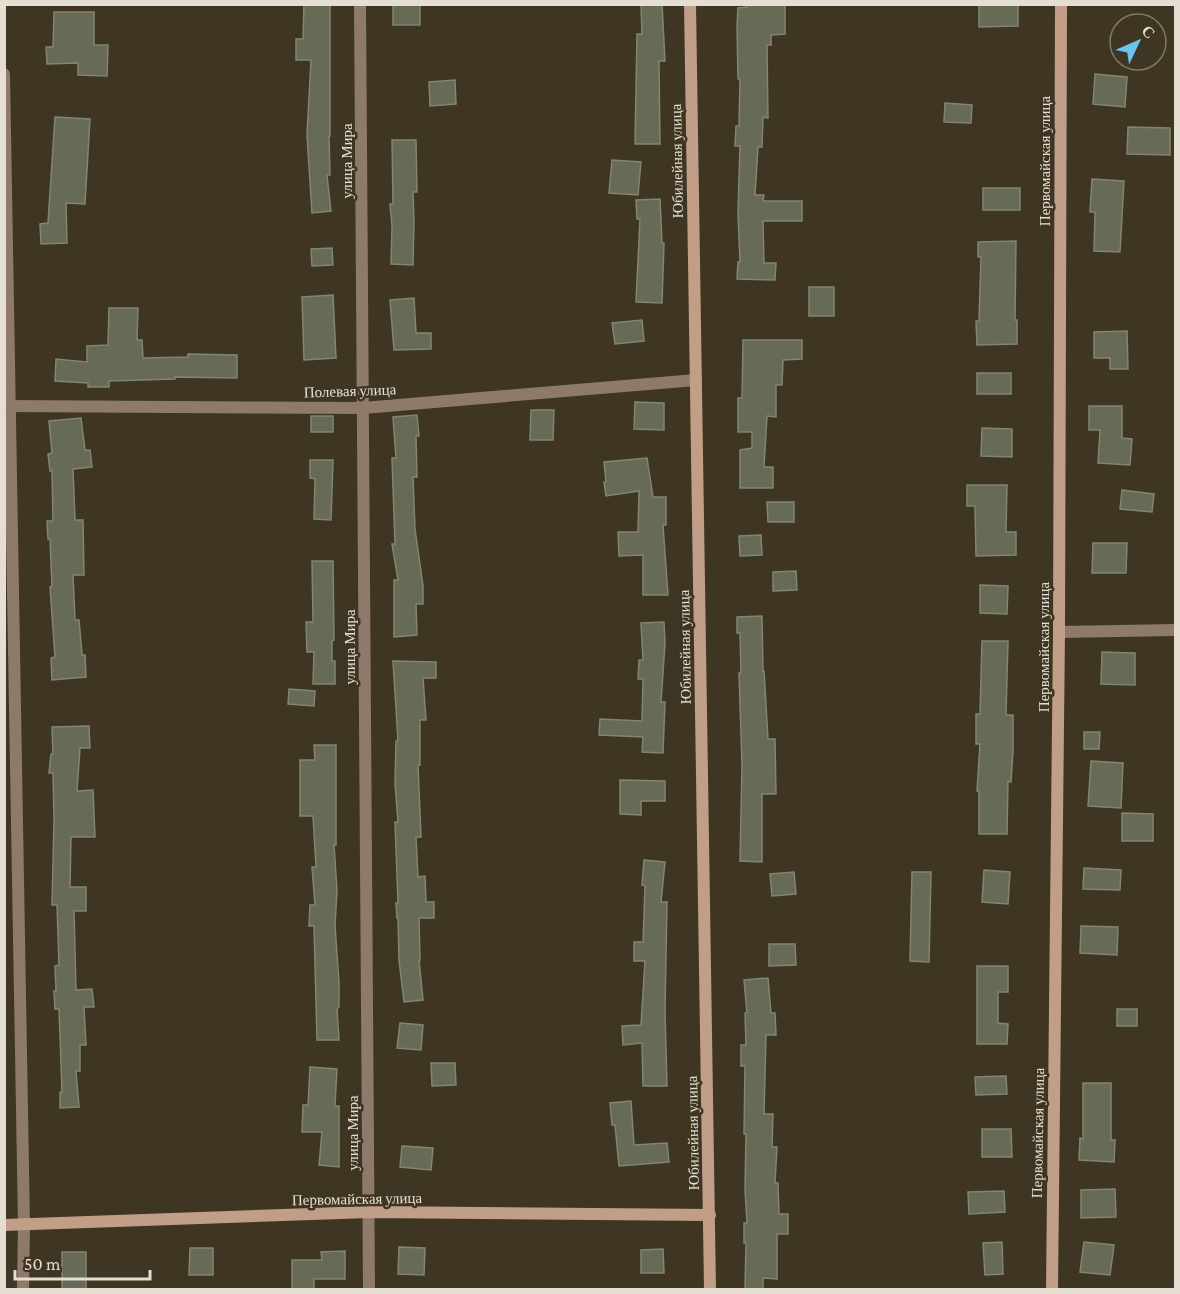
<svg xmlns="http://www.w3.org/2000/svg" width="1180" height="1294" viewBox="0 0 1180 1294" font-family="'Crimson Pro',serif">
<rect width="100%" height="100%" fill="#3f3523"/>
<!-- building -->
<g fill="#676a54" stroke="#82856f" stroke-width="1.5">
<polygon points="304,4 330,4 330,136 329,136 330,175 327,175 331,211 312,213 307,135 311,60 296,60 296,39 303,39"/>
<rect x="393" y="4" width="27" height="21"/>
<polygon points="641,4 662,4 665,61 659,61 660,144 635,144 637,34 642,34"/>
<polygon points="747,4 785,4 785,34 771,35 771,45 767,45 768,118 763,117 762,147 758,147 755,195 764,195 763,201 802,201 802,221 763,221 764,263 776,263 775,280 737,279 738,262 740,262 738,213 740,146 735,146 736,126 739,126 740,79 738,79 737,26 738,8 747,7"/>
<polygon points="979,4 1018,4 1018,26 979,27"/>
<polygon points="54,12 94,12 94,45 108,45 107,76 78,75 78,63 47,64 46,47 53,47"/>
<polygon points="1095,74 1127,77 1125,107 1093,104"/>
<polygon points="455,80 456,104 430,106 429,82"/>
<polygon points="945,103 972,105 971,123 944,122"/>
<polygon points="55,117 90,119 85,204 66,203 67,243 41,244 40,224 48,223"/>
<polygon points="1128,127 1170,128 1170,155 1127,154"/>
<polygon points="392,140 416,140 417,192 413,192 414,221 413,265 391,264 392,226 390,204 393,204"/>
<polygon points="612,160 641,162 638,195 609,193"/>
<polygon points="1092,179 1124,181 1120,252 1094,251 1095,212 1090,212"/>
<rect x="983" y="188" width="37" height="22"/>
<polygon points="660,199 662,243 664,243 662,303 636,302 640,219 637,219 636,200"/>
<polygon points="1016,241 1015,320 1017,320 1017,344 977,345 976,321 979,321 981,257 978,257 978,242"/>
<polygon points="332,248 333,265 312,266 311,249"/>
<rect x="809" y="287" width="25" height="29"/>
<polygon points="333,295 336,358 304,360 302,297"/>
<polygon points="414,298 416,333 431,333 431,349 394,350 390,300"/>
<polygon points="109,308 138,308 137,340 142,340 143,358 188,357 188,354 237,355 237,378 175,377 175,379 109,381 109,387 88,387 88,383 55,381 56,359 87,362 87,346 108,345"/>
<polygon points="642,320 644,341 615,344 612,323"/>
<polygon points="1127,331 1128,369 1110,369 1110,358 1094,358 1094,332"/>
<polygon points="743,340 802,340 802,359 783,360 782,385 776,385 776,417 767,416 764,467 773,467 773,488 740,488 740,450 752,448 752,432 738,432 738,398 742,398"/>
<rect x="977" y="373" width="34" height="21"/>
<polygon points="635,402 664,403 664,430 634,429"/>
<polygon points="1089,406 1122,406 1122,438 1132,439 1130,465 1098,463 1100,430 1089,430"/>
<polygon points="531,410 554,410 553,440 530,440"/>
<polygon points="417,415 419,436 416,436 417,477 413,477 415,529 423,586 423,604 416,604 417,635 394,637 394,580 398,580 392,544 395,544 392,458 396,458 393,417"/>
<rect x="311" y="416" width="22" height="16"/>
<polygon points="81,418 85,450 90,450 92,467 73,469 75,520 83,520 84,575 73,575 75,620 79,620 82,655 85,655 86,677 52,680 51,658 55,657 50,587 52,586 50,539 48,539 47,521 53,521 52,471 50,471 48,454 52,453 49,421"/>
<polygon points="982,428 1012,429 1012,457 981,456"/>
<polygon points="647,458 653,497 666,497 666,525 663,525 668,595 643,595 643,555 619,556 618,532 638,532 639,491 606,496 604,482 606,482 604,462"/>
<polygon points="310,460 333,460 331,520 314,519 315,479 310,478"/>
<polygon points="967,485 1007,485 1006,532 1016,532 1016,555 976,556 975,506 967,506"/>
<polygon points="1122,490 1154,494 1152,512 1120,509"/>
<polygon points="767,502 794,502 794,522 768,522"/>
<polygon points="761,535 762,555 740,556 739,536"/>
<polygon points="1093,543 1127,543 1126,573 1092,573"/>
<polygon points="312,561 333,561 334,640 332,641 332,661 335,661 335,684 313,684 314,652 307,652 306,622 313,622"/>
<polygon points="796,571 797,590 773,591 773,572"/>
<polygon points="980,585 1008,586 1007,614 980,613"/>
<polygon points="762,616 763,671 764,671 768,739 775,739 776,794 762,794 762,862 740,861 742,765 739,673 741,673 740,633 737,633 737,617"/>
<polygon points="664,622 665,643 661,702 665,702 663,753 642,752 643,737 599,735 600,719 642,721 643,679 638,679 639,660 643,660 641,623"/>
<polygon points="982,641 1008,641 1006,715 1013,715 1013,751 1011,782 1008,781 1007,834 979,834 979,791 977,791 980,744 976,744 976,714 980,714"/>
<polygon points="1102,652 1135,653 1135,685 1101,684"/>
<polygon points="393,661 436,662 436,678 423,678 426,720 420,720 420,765 418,765 421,837 416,837 418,877 425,876 426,902 434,902 434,918 419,918 420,960 419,960 423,1000 404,1002 399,960 398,918 397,918 396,903 398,903 395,822 398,822 395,783 396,741 398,741"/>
<polygon points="289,689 315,691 314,706 288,704"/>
<polygon points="89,726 90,748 80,748 77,791 93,790 95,837 71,837 70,887 86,887 86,911 74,911 76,990 92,989 94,1007 84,1007 86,1045 80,1045 80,1071 76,1071 79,1107 60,1108 60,1092 62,1092 59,1009 55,1009 54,991 56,991 55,966 59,965 57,905 52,905 54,820 53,773 49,773 51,754 53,754 52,727"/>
<polygon points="1084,732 1100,732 1099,749 1084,749"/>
<polygon points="314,745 336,745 336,845 334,845 337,890 335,926 339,982 339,1007 337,1009 339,1040 317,1040 314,926 309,926 310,905 315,905 312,867 316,867 313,816 300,816 300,760 315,760"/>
<polygon points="1091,761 1123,763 1121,808 1088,806"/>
<polygon points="620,780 665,781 665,801 641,801 641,815 620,814"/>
<polygon points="1122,813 1153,814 1153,841 1122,841"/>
<polygon points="644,860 665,862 661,902 667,902 665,1011 667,1086 643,1086 642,1043 623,1045 622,1026 641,1025 645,961 634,961 634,942 643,942 645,886 642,885"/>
<polygon points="1084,868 1121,870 1120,890 1083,889"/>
<polygon points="984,870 1010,872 1008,904 982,902"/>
<polygon points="794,872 796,894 772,896 770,874"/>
<polygon points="912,872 931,872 929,962 910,961"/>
<polygon points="1081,926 1118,927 1117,955 1080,953"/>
<polygon points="769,944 795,944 796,965 769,966"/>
<polygon points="977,966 1008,966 1008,992 998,992 998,1023 1008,1024 1007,1044 977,1044"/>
<polygon points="768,978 771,1013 775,1013 776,1035 766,1035 764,1114 773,1114 772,1147 777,1147 775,1183 778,1183 779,1214 788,1214 788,1234 777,1234 777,1279 763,1278 763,1290 745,1290 746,1243 744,1243 744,1223 747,1223 745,1190 746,1134 744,1134 745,1066 741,1066 741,1045 746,1045 745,1013 747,1013 744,980"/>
<rect x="1117" y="1009" width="20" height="17"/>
<polygon points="400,1023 423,1025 421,1050 397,1048"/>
<polygon points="431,1063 455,1063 456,1085 432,1086"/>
<polygon points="310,1067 337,1069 335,1106 339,1106 339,1167 319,1165 322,1132 302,1132 303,1105 308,1105"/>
<polygon points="1006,1076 1007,1094 976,1095 975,1077"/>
<polygon points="1083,1083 1111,1083 1111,1140 1115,1140 1114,1162 1079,1160 1080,1138 1083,1139"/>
<polygon points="631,1101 634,1145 667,1143 669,1162 619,1166 615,1125 612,1125 610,1103"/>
<polygon points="982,1129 1011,1129 1012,1157 982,1157"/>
<polygon points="402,1146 433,1148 431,1170 400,1167"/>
<polygon points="1115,1189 1116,1217 1081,1218 1081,1190"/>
<polygon points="1004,1191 1005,1212 969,1214 968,1192"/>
<polygon points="1002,1242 1003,1274 985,1275 983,1243"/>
<polygon points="1084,1242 1114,1245 1110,1275 1080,1272"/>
<polygon points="399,1247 425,1248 424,1275 398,1274"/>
<polygon points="190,1248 213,1248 213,1275 189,1275"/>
<polygon points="663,1249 664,1273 641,1273 641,1250"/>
<polygon points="345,1251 345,1279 314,1279 314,1290 292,1290 292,1260 322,1260 321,1252"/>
<rect x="62" y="1252" width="24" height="38"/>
</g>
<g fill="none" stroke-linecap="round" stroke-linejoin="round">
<!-- street -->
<g stroke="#8f796b" stroke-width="12">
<polyline points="360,4 369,1290"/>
<polyline points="4,74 24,1225 23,1290"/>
<polyline points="4,406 363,408 696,380"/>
<polyline points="1059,632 1176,630"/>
</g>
<!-- secondary -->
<g stroke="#c19e87" stroke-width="12">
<polyline points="690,4 710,1290"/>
<polyline points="4,1225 369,1212 710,1215"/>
<polyline points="1052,1290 1059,632 1061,4"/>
</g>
</g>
<g text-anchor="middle" stroke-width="5" stroke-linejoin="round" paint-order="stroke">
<!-- street labels -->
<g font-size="15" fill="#e4ded3" stroke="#3f3523">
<text transform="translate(347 161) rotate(-90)" y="5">улица Мира</text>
<text transform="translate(677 161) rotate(-91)" y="5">Юбилейная улица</text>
<text transform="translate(1045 161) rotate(-90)" y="5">Первомайская улица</text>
<text transform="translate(350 391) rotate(-2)" y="5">Полевая улица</text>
<text transform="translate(350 647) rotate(-90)" y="5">улица Мира</text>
<text transform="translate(685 647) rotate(-91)" y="5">Юбилейная улица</text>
<text transform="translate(1044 647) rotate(-90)" y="5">Первомайская улица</text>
<text transform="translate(353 1133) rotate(-90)" y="5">улица Мира</text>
<text transform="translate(693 1133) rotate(-91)" y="5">Юбилейная улица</text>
<text transform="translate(1038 1133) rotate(-89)" y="5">Первомайская улица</text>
<text transform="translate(357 1199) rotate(-1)" y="5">Первомайская улица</text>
</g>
</g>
<!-- border -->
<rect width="1180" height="1294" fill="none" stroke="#e4ded3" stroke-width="12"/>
<!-- north arrow -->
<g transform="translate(1138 42) rotate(46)"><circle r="28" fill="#3f3523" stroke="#817969" stroke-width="1.5"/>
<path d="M0-4.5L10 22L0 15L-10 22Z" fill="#6cc3f2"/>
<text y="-9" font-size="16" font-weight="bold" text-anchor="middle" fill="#e4ded3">С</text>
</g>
<!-- scale -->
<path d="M15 1270v9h135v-9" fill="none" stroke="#e4ded3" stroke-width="3"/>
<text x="24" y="1270" font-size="18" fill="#e4ded3" stroke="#3f3523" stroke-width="4.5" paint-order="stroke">50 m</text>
</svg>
